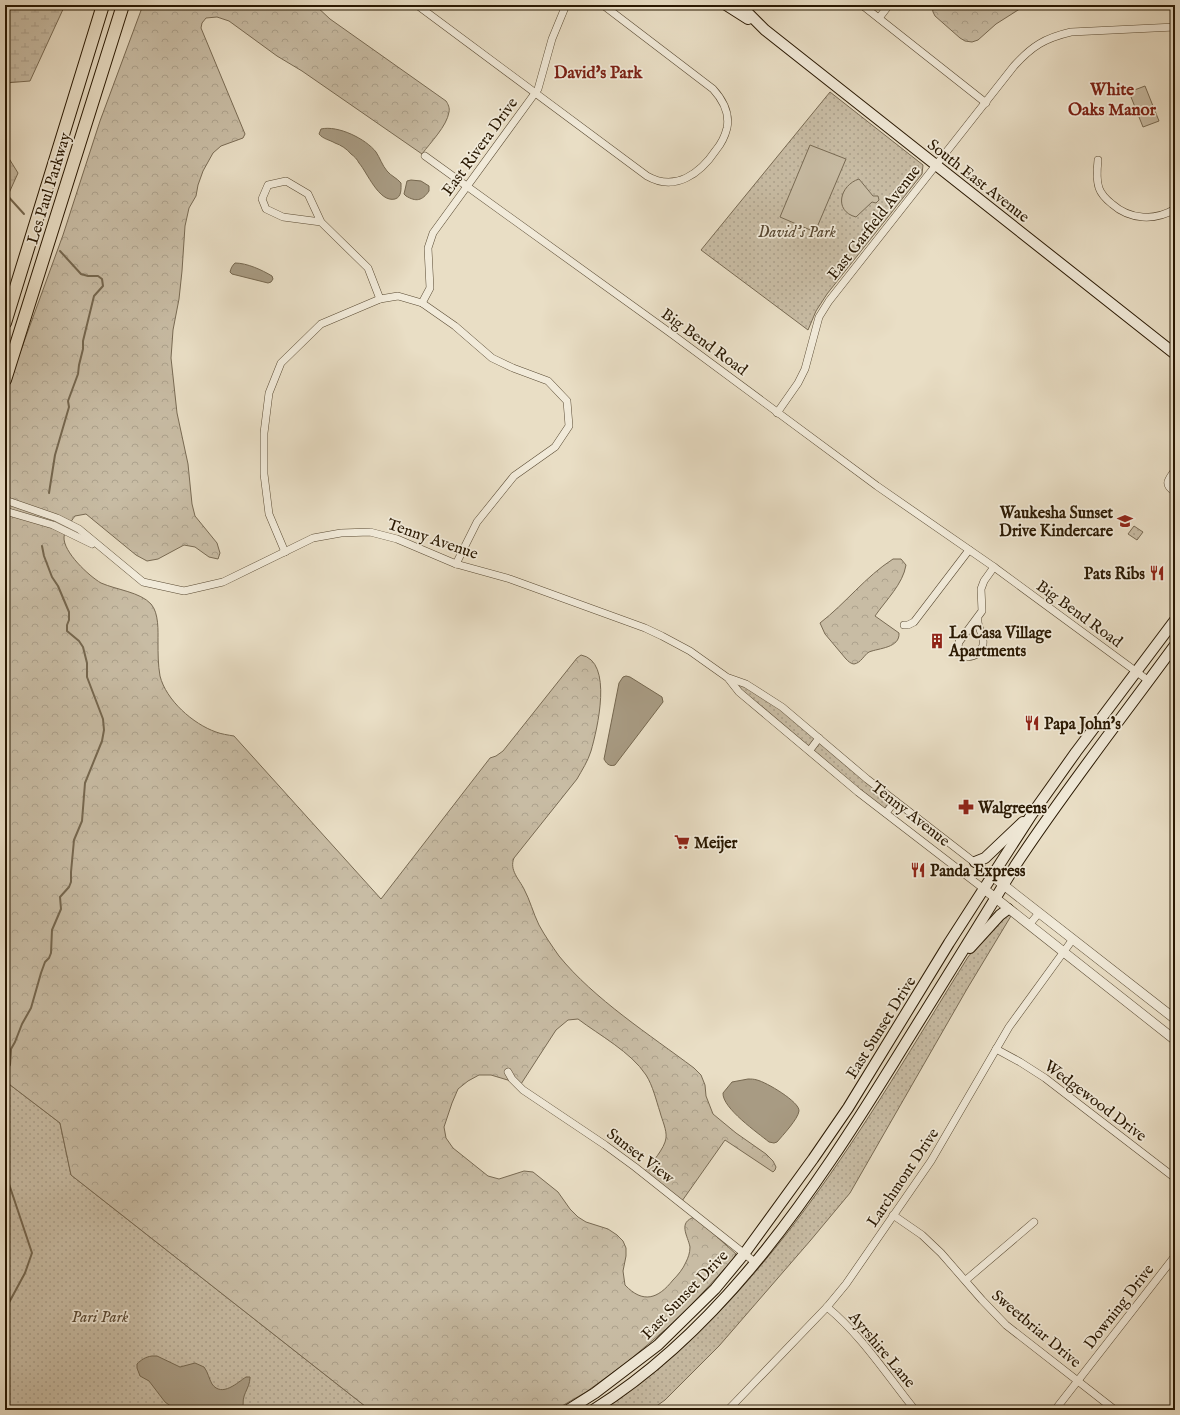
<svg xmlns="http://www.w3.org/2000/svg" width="1180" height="1415" viewBox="0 0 1180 1415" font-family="'IM FELL English',serif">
<defs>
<pattern id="green-dots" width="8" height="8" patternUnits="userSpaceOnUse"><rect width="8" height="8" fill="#c8bca4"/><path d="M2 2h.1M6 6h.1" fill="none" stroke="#aca18c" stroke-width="1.8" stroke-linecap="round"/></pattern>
<pattern id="forest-crowns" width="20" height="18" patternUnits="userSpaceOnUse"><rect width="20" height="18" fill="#c8bca4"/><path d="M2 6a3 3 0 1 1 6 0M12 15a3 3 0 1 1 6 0" fill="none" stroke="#aca18c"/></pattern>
<pattern id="wetland-marsh" width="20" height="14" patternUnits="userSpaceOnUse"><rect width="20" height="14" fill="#c8bca4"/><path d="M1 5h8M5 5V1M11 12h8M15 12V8" fill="none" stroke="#aca18c"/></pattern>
</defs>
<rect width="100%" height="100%" fill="#e9dec5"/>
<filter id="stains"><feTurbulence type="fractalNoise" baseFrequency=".005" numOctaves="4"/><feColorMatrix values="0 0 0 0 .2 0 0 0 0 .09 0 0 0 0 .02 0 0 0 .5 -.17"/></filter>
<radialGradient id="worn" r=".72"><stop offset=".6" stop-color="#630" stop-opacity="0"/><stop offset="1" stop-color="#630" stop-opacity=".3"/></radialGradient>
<!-- green -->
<g fill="url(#green-dots)" stroke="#786a53">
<polygon points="830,92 923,165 922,174 827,294 816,311 808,330 701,250"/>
<polygon points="1134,526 1143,532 1137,540 1128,534"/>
<polygon points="728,678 764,695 895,801 886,813 858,792"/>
<path d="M1007 915 1011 916 967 989 850 1193 810 1241 719 1346 665 1400 651 1410H602C767 1302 866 1121 968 957L983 938Z"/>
<polygon points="5,1081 60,1123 71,1175 370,1410 5,1410"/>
</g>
<!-- forest -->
<g fill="url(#forest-crowns)" stroke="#786a53">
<path d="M143 5H315L330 19 446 101C448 104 450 108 449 112 447 126 430 143 422 154L302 71 277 56 229 21 217 17 206 18 202 23 201 28 245 134 243 138 221 146 213 153 203 171 198 185 196 196 189 208 185 226 182 271 179 299 173 330 171 358 177 413 188 464 192 504 195 516 217 543 220 553 218 559 209 557 195 547 184 545 158 559 147 561 136 555 86 514 75 516C70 523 65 529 64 537 63 552 89 576 101 583 117 590 140 592 151 604 159 613 158 631 158 642 158 653 158 665 160 676 166 700 193 724 216 732 221 734 228 735 234 736L381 899 490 758 496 756 503 751 577 658 581 655C614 661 597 730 591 751 588 761 582 770 577 779L514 858C509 870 519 879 524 889 530 900 533 913 539 925 545 936 552 946 559 956 594 999 650 1035 694 1068L701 1075 705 1085 706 1096 713 1114 736 1133 766 1154 773 1161 776 1167 775 1170 773 1172 725 1140 682 1201 645 1171C651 1164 665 1148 666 1138 667 1130 662 1120 660 1112 656 1100 653 1086 646 1075 631 1052 599 1035 578 1019L568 1020 556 1030 521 1084 491 1075H479L468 1081 458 1089 452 1103 444 1127 446 1138 453 1148 488 1176 499 1179 524 1171 533 1172 558 1192 570 1209 578 1217 586 1222 608 1229 617 1235 623 1241 626 1248V1256L623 1271 625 1285C643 1304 658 1299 673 1280 678 1275 683 1269 686 1262 688 1258 690 1253 690 1247 688 1236 677 1222 695 1217L736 1254 732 1261 679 1318 626 1363 586 1392 555 1410H370L71 1175 60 1123 5 1081V394L63 235 100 121Z"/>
<polygon points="932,5 1026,5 996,24 978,40 972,42 965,41 960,38 935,16 933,12"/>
<path d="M893 559H901L906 565C903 584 886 600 875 616L899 633C900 648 879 648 869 652 864 655 861 663 854 664 851 664 848 661 846 659L825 634 820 623C846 603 865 577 893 559Z"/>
</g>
<!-- wetland -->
<g fill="url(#wetland-marsh)" stroke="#786a53">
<polygon points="5,5 65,5 30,81 5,83"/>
<polygon points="5,152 18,173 5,202"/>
</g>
<!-- pitch -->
<g fill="#c8bca4" stroke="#786a53">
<polygon points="1145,86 1159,121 1143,127 1129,92"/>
<polygon points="810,145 846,159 815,232 780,217"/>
<path d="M859 179 873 196H878L879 200 876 203 872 202 856 217C833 211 840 185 859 179Z"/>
</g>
<!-- water -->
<g fill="#a89b83" stroke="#75674f">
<path d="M321 129C338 125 366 139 376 152 380 158 382 165 387 171 391 176 397 178 401 183 401 188 402 197 395 199 379 203 367 172 359 163 357 159 354 156 351 154 347 149 341 145 335 143 330 140 323 139 319 134Z"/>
<path d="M411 180 421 181 429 186V191C422 201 416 202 406 196L404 194 407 181Z"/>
<path d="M235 263C247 263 262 270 272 276L273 279 271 282 268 283 232 274 230 272C231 268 232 266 235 263Z"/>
<path d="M626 676 630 677 662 697 663 702 615 765C609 767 606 763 604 759L619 683 623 677Z"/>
<path d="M748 1079C751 1079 754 1079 757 1080 766 1082 800 1102 799 1111 798 1119 783 1135 777 1142L774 1143 769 1142C758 1133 722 1108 723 1093L732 1082Z"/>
<path d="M152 1356H157L180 1367 195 1363 204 1367C208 1372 209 1379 212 1384 222 1398 238 1382 246 1377H250C250 1390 240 1394 244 1410H176L165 1402 149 1381 140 1376 137 1368V1364C141 1360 145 1357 152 1356Z"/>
</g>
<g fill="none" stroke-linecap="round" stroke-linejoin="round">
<!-- stream -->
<g stroke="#75674f" stroke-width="2">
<polyline points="5,193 24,214"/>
<polyline points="49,493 55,455 69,407 68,401 78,374 79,365 83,349 83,341 94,296 103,286 102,279 98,276 88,276 81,274 60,251"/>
<polyline points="5,1072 10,1065 11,1049 15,1042 22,1024 31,1008 41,973 45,962 49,958 51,953 52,930 61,909 60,897 69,887 71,882 71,872 74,840 82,821 85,783 102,741 104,730 103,719 87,677 87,663 83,647 79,641 67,631 67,625 69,620 69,612 58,586 52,577 44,556 42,546"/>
<polyline points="5,1172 32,1253 25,1273 5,1310"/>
</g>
<defs>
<g id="minor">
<path d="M417 5 647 176C675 192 700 174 716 150 721 144 725 136 727 128 730 113 723 100 713 89L603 5"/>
<polyline points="862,5 986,103"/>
<polyline points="879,18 889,5"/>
<polyline points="425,156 669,332 877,486 994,567 1149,681"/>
<path d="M1098 160C1097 169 1096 179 1099 188 1101 194 1107 200 1112 204 1130 220 1155 221 1175 209"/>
<polyline points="321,222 283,217 266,209 262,199 268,185 286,181 308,194 321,222 368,268 380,299"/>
<polyline points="422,303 430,288 428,248 433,233 538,89 552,39 566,5"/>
<path d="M777 413 798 383 805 369 819 317 829 301 1014 66C1032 46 1045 38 1071 32L1175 27"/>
<path d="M1175 470C1168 480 1163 484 1175 492"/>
<polyline points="5,500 57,518 79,529 143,582 184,591 223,582 313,538 341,533 370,532 397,539 456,564 510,579 645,628 662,636 690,651 728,678 739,692 858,792 984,889"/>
<polyline points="5,511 53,525 92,544"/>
<polyline points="285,552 269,514 264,474 264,433 269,393 281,363 321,324 380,299 398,296 422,303 455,326 492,358 513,368 548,381 567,401 569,426 555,447 514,476 477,522 456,564"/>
<path d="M978 617C976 627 985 635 983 645 980 661 953 661 959 642L982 611 981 589 984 581 994 567"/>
<polyline points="904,625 908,625 914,622 969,550"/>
<polyline points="729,678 746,684 782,707 867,779 992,876"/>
<polyline points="810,750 819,738"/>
<polyline points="886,813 895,801"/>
<polyline points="1029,925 1039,913"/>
<polyline points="996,1049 1020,1062 1045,1078 1175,1178"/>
<polyline points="508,1072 512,1079 523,1090 605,1145 635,1167 756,1263"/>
<polyline points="893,1215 922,1235 941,1253 982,1300 1006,1325 1115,1410"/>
<polyline points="966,1280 1034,1222"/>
<path d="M827 1307C862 1336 886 1374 915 1410"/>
<polyline points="728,1410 827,1307 846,1284 931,1161 1009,1027 1073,939"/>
<polyline points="1055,1410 1175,1256"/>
</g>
<g id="tertiary">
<polyline points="992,876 1175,1019"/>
<polyline points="984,889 1175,1040"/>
</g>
<g id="secondary">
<polyline points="726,5 748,19"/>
<polyline points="740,5 765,30 1175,354"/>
<polyline points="975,862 985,858 1023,822"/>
<polyline points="970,948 1000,915 1008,909"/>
<polyline points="568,1410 595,1393 658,1345 715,1289 744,1254 813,1159 848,1108 949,943 1032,814 1076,752 1175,620"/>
<path d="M593 1410C724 1328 814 1191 894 1062 934 997 975 932 1015 866 1065 790 1121 719 1175 645"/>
</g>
<g id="primary">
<polyline points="5,323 103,5"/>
<polyline points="5,380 123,5"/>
</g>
</defs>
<!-- minor casing -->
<use href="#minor" stroke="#594a33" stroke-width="8"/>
<!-- tertiary casing -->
<use href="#tertiary" stroke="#594a33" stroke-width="10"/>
<!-- secondary casing -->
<use href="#secondary" stroke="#291802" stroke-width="12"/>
<!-- primary casing -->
<use href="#primary" stroke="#291802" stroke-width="14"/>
<!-- minor -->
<use href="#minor" stroke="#f1ead9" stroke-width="7"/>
<!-- tertiary -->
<use href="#tertiary" stroke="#f1ead9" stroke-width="9"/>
<!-- secondary -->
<use href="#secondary" stroke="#f1ead9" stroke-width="10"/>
<!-- primary -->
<use href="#primary" stroke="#e9dec5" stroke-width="12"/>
</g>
<!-- icons -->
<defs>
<symbol id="school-bare" viewBox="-9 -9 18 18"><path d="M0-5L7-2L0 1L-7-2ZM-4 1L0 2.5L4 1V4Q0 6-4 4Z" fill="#8f2418" stroke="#f1ead9" stroke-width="2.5" paint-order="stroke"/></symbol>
<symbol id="restaurant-bare" viewBox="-9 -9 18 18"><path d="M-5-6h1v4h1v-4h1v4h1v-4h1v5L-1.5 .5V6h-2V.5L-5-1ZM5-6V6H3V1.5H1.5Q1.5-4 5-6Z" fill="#8f2418" stroke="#f1ead9" stroke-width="2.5" paint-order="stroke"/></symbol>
<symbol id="building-bare" viewBox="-9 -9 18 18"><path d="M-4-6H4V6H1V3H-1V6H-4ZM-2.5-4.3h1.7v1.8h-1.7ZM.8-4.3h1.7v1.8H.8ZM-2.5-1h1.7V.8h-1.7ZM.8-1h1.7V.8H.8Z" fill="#8f2418" stroke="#f1ead9" stroke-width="2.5" paint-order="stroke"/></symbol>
<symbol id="pharmacy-bare" viewBox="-9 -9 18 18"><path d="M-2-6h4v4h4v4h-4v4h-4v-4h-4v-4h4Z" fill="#8f2418" stroke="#f1ead9" stroke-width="2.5" paint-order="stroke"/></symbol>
<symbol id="supermarket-bare" viewBox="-9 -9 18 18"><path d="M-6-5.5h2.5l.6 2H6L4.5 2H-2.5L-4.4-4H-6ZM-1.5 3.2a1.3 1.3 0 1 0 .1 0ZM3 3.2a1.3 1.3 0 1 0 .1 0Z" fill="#8f2418" stroke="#f1ead9" stroke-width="2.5" paint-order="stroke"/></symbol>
</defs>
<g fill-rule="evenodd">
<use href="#school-bare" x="1114" y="510" width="22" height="22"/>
<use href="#restaurant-bare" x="1146" y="562" width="22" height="22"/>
<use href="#building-bare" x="926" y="630" width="22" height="22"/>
<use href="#restaurant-bare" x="1021" y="712" width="22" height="22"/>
<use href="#pharmacy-bare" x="955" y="796" width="22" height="22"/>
<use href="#supermarket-bare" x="671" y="831" width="22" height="22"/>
<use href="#restaurant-bare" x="907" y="859" width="22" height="22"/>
</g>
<g text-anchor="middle" stroke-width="3.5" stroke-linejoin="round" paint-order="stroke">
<!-- street labels -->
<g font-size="16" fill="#291802" stroke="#f1ead9">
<text transform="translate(479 146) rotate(-54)" y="6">East Rivera Drive</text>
<text transform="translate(979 180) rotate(38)" y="6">South East Avenue</text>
<text transform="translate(48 188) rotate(-73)" y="6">Les Paul Parkway</text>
<text transform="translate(873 222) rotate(-52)" y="6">East Garfield Avenue</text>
<text transform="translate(705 341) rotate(36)" y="6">Big Bend Road</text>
<text transform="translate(433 538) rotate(19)" y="6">Tenny Avenue</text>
<text transform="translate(1080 613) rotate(36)" y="6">Big Bend Road</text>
<text transform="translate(911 813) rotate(38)" y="6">Tenny Avenue</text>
<text transform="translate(880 1027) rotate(-58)" y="6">East Sunset Drive</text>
<text transform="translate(1096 1100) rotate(37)" y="6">Wedgewood Drive</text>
<text transform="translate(641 1155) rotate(37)" y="6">Sunset View</text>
<text transform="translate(902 1177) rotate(-56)" y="6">Larchmont Drive</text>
<text transform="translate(684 1294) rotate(-46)" y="6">East Sunset Drive</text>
<text transform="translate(1118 1306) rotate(-52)" y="6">Downing Drive</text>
<text transform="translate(1037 1328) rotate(40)" y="6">Sweetbriar Drive</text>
<text transform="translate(883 1349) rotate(50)" y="6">Ayrshire Lane</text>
</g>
<!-- park labels -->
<g font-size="16" font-style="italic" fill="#594933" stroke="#f1ead9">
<text x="797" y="237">David's Park</text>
<text x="100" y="1322">Pari Park</text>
</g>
<!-- poi labels -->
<g font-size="16" font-weight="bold" fill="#291802" stroke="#f1ead9" text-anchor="start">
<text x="1113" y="518" text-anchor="end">Waukesha Sunset<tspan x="1113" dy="18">Drive Kindercare</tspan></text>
<text x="1145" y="579" text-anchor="end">Pats Ribs</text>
<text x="949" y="638">La Casa Village<tspan x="949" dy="18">Apartments</tspan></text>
<text x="1044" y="729">Papa John's</text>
<text x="978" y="813">Walgreens</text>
<text x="694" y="848">Meijer</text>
<text x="930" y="876">Panda Express</text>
</g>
<!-- neighbourhood labels -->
<g font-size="17" font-weight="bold" fill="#7a1f14" stroke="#f1ead9">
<text x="598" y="78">David's Park</text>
<text x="1112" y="95">White<tspan x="1112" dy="20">Oaks Manor</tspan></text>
</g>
</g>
<!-- margin -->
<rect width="1180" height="1415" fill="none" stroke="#e9dec5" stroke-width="20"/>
<rect x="6" y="6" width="1168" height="1403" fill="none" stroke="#291802" stroke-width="2"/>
<rect x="10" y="10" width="1160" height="1395" fill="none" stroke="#291802"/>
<rect width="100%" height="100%" filter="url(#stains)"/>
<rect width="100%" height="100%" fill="url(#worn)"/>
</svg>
